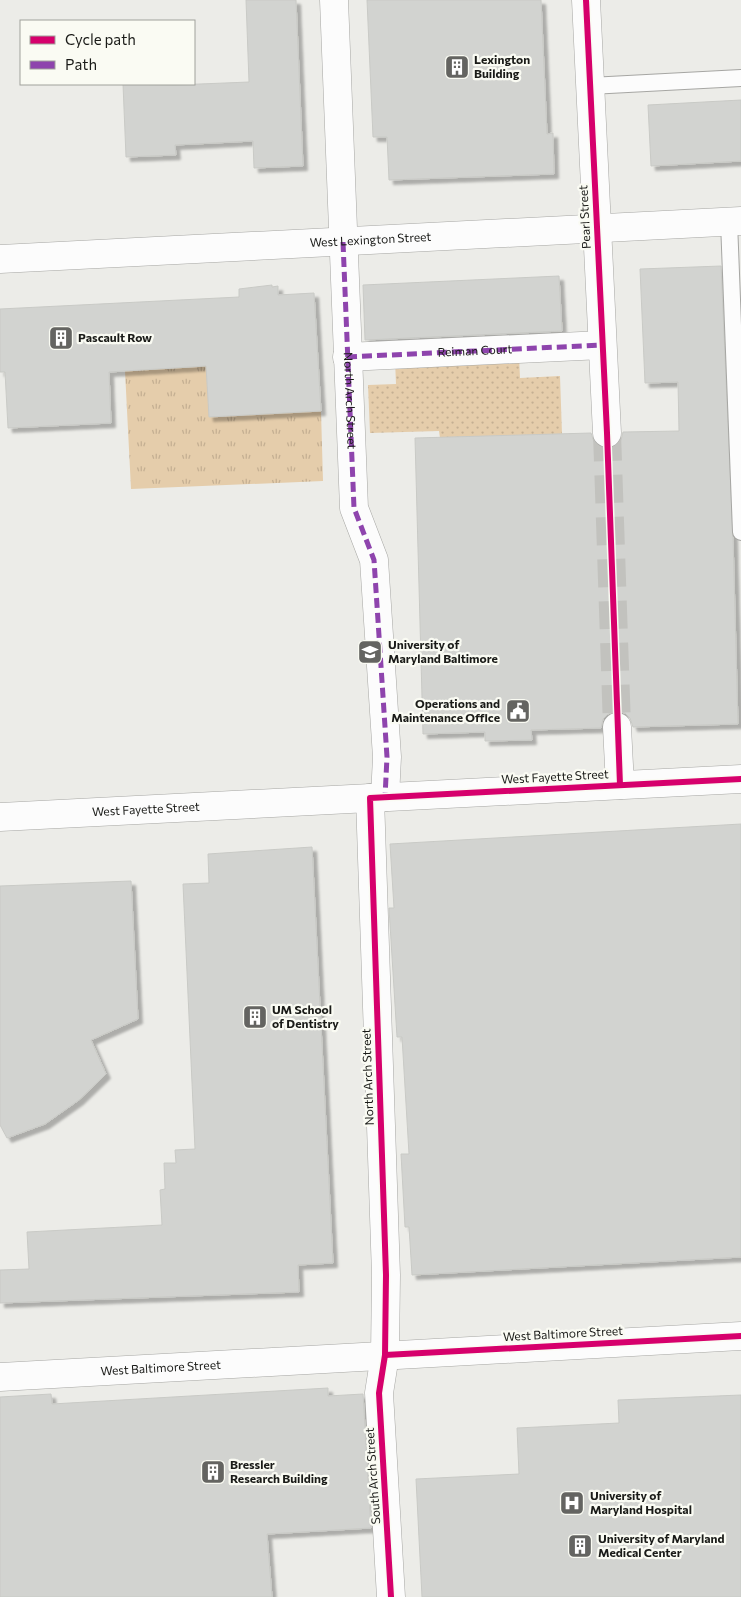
<svg xmlns="http://www.w3.org/2000/svg" width="741" height="1597" viewBox="0 0 741 1597" font-family="Commissioner,sans-serif">
<defs>
<pattern id="grass-dots" width="8" height="8" patternUnits="userSpaceOnUse" patternTransform="scale(1.25)"><rect width="8" height="8" fill="#e5cdab"/><path d="M2 2h.1M6 6h.1" fill="none" stroke="#c4af92" stroke-width="1.8" stroke-linecap="round"/></pattern>
<pattern id="park-tufts" width="24" height="20" patternUnits="userSpaceOnUse" patternTransform="scale(1.25)"><rect width="24" height="20" fill="#e5cdab"/><path d="M3 7l-1-3M5 7V3M7 7l1-3M15 17l-1-3M17 17v-4M19 17l1-3" fill="none" stroke="#c4af92"/></pattern>
<filter id="shadow"><feDropShadow dx="4.5" dy="4.5" stdDeviation="1" flood-color="#0004"/></filter>
</defs>
<rect width="100%" height="100%" fill="#ecece8"/>
<!-- grass -->
<polygon fill="url(#grass-dots)" points="519,356 520,378 560,376 562,434 440,438 439,431 370,433 368,385 396,384 395,360"/>
<!-- park -->
<polygon fill="url(#park-tufts)" points="206,359 210,417 321,411 323,481 131,489 125,371 196,367 201,360"/>
<!-- building -->
<g fill="#d2d3d0" stroke="#c9cac6" filter="url(#shadow)">
<polygon points="246,0 296,0 303,166 254,168 253,141 175,145 176,155 126,157 123,84 175,85 249,82"/>
<polygon points="367,0 541,0 547,134 553,133 554,174 389,180 387,137 373,137"/>
<polygon points="741,100 741,161 651,166 648,105"/>
<polygon points="721,266 733,538 738,724 633,727 630,718 625,713 617,711 608,714 603,719 601,728 531,730 532,740 485,741 485,732 423,734 415,438 591,433 594,442 600,447 607,449 616,446 621,440 623,432 679,431 678,382 645,383 640,269"/>
<polygon points="559,276 562,331 365,340 363,285"/>
<polygon points="272,285 272,287 278,286 278,295 314,293 321,411 209,417 206,366 109,372 111,423 8,428 5,372 0,372 0,309 239,297 239,289"/>
<polygon points="741,824 741,1257 412,1275 409,1227 405,1227 401,1154 409,1154 402,1037 397,1037 389,908 394,908 390,844"/>
<polygon points="312,847 333,1263 298,1265 299,1292 0,1303 0,1270 29,1269 27,1232 162,1225 160,1190 165,1189 164,1163 176,1163 175,1150 195,1149 183,884 209,883 208,854"/>
<polygon points="131,881 138,1019 91,1040 106,1074 79,1100 45,1124 7,1138 0,1125 0,886"/>
<polygon points="328,1388 328,1396 363,1394 371,1528 267,1534 272,1597 0,1597 0,1397 51,1394 52,1404"/>
<polygon points="741,1395 741,1597 422,1597 416,1479 519,1474 517,1428 619,1423 618,1400"/>
</g>
<g fill="none" stroke-linecap="round" stroke-linejoin="round">
<!-- street-tunnel -->
<polyline stroke="#c2c2be" stroke-width="28" stroke-dasharray="28 14" stroke-linecap="butt" points="607,433 617,727"/>
<defs>
<g id="lane">
<polyline points="590,86 741,78"/>
<polyline points="729,222 741,532"/>
</g>
<g id="street">
<path id="s1" d="M334 0 354 508 374 560 387 757 385 797"/>
<polyline points="586,0 607,433"/>
<path id="s2" d="M0 259 741 221"/>
<path id="s3" d="M347 357 602 345"/>
<polyline points="617,727 620,785"/>
<polyline points="370,798 386,1275 385,1355 379,1393 391,1597"/>
</g>
<g id="secondary">
<path id="s4" d="M0 817 741 779"/>
<path id="s5" d="M0 1377 741 1336"/>
</g>
</defs>
<!-- lane casing -->
<use href="#lane" stroke="#a6a6a3" stroke-width="18"/>
<!-- street casing -->
<use href="#street" stroke="#a6a6a3" stroke-width="29"/>
<!-- secondary casing -->
<use href="#secondary" stroke="#a6a6a3" stroke-width="29"/>
<!-- lane -->
<use href="#lane" stroke="#fcfcfc" stroke-width="16"/>
<!-- street -->
<use href="#street" stroke="#fcfcfc" stroke-width="28"/>
<!-- secondary -->
<use href="#secondary" stroke="#fcfcfc" stroke-width="28"/>
<!-- quiet -->
<g stroke="#8e44ad" stroke-width="5" stroke-dasharray="10 5" stroke-linecap="butt">
<polyline points="343,242 354,508 374,560 387,757 385,797"/>
<polyline points="347,357 602,345"/>
</g>
<defs>
<g id="cycleway">
<polyline points="586,0 607,433 620,785"/>
<polyline points="385,1355 741,1336"/>
<polyline points="391,1597 379,1393 385,1355 386,1275 370,798 741,779"/>
</g>
</defs>
<!-- cycleway casing -->
<use href="#cycleway" stroke="#fafbf3" stroke-width="9"/>
<!-- cycleway -->
<use href="#cycleway" stroke="#d6006c" stroke-width="6"/>
</g>
<!-- icons -->
<defs>
<symbol id="building-square" viewBox="-11 -11 22 22"><rect x="-9" y="-9" width="18" height="18" rx="4" fill="#646461" stroke="#fafbf3"/><path d="M-4-6H4V6H1V3H-1V6H-4ZM-2.5-4.3h1.7v1.8h-1.7ZM.8-4.3h1.7v1.8H.8ZM-2.5-1h1.7V.8h-1.7ZM.8-1h1.7V.8H.8Z" fill="#fff"/></symbol>
<symbol id="university-square" viewBox="-11 -11 22 22"><rect x="-9" y="-9" width="18" height="18" rx="4" fill="#646461" stroke="#fafbf3"/><path d="M0-5L7-2L0 1L-7-2ZM-4 1L0 2.5L4 1V4Q0 6-4 4Z" fill="#fff"/></symbol>
<symbol id="civic-square" viewBox="-11 -11 22 22"><rect x="-9" y="-9" width="18" height="18" rx="4" fill="#646461" stroke="#fafbf3"/><path d="M-.6-6.5H3V-4.5H.6V-3L4-1V1h2V6H-6V1h2V-1L-.6-3ZM-1.2 2.5V6h2.4V2.5Z" fill="#fff"/></symbol>
<symbol id="hospital-square" viewBox="-11 -11 22 22"><rect x="-9" y="-9" width="18" height="18" rx="4" fill="#646461" stroke="#fafbf3"/><path d="M-5-5h3v3.5h4V-5h3V5h-3V1.5h-4V5h-3Z" fill="#fff"/></symbol>
</defs>
<g fill-rule="evenodd">
<use href="#building-square" x="443" y="53" width="28" height="28"/>
<use href="#building-square" x="47" y="324" width="28" height="28"/>
<use href="#university-square" x="356" y="638" width="28" height="28"/>
<use href="#civic-square" x="504" y="697" width="28" height="28"/>
<use href="#building-square" x="241" y="1003" width="28" height="28"/>
<use href="#building-square" x="199" y="1458" width="28" height="28"/>
<use href="#hospital-square" x="558" y="1489" width="28" height="28"/>
<use href="#building-square" x="566" y="1532" width="28" height="28"/>
</g>
<g text-anchor="middle" stroke-width="4.5" stroke-linejoin="round" paint-order="stroke">
<!-- poi labels -->
<g font-size="12" font-weight="bold" fill="#1a1b18" stroke="#fafbf3" text-anchor="start">
<text x="474" y="64">Lexington<tspan x="474" dy="14">Building</tspan></text>
<text x="78" y="342">Pascault Row</text>
<text x="388" y="649">University of<tspan x="388" dy="14">Maryland Baltimore</tspan></text>
<text x="500" y="708" text-anchor="end">Operations and<tspan x="500" dy="14">Maintenance Office</tspan></text>
<text x="272" y="1014">UM School<tspan x="272" dy="14">of Dentistry</tspan></text>
<text x="230" y="1469">Bressler<tspan x="230" dy="14">Research Building</tspan></text>
<text x="590" y="1500">University of<tspan x="590" dy="14">Maryland Hospital</tspan></text>
<text x="598" y="1543">University of Maryland<tspan x="598" dy="14">Medical Center</tspan></text>
</g>
<!-- street labels -->
<g font-size="12" fill="#1a1b18" stroke="#fafbf3">
<text transform="translate(585 217) rotate(-93)" y="4">Pearl Street</text>
<text dy="4" stroke="none"><textPath href="#s2" startOffset="371">West Lexington Street</textPath></text>
<text dy="4" stroke="none"><textPath href="#s3" startOffset="128">Reiman Court</textPath></text>
<text dy="4" stroke="none"><textPath href="#s1" startOffset="401">North Arch Street</textPath></text>
<text transform="translate(555 777) rotate(-3)" y="4">West Fayette Street</text>
<text dy="4" stroke="none"><textPath href="#s4" startOffset="146">West Fayette Street</textPath></text>
<text transform="translate(368 1077) rotate(-92)" y="4">North Arch Street</text>
<text transform="translate(563 1334) rotate(-3)" y="4">West Baltimore Street</text>
<text dy="4" stroke="none"><textPath href="#s5" startOffset="161">West Baltimore Street</textPath></text>
<text transform="translate(373 1476) rotate(-94)" y="4">South Arch Street</text>
</g>
</g>
<!-- legend -->
<rect x="20" y="20" width="175" height="65" fill="#fafbf3" stroke="#a0a19b"/>
<rect x="30" y="36" width="25" height="8" fill="#d6006c" stroke="#a0a19b"/>
<text x="65" y="45" font-size="15" fill="#1a1b18">Cycle path</text>
<rect x="30" y="61" width="25" height="8" fill="#8e44ad" stroke="#a0a19b"/>
<text x="65" y="70" font-size="15" fill="#1a1b18">Path</text>
</svg>
